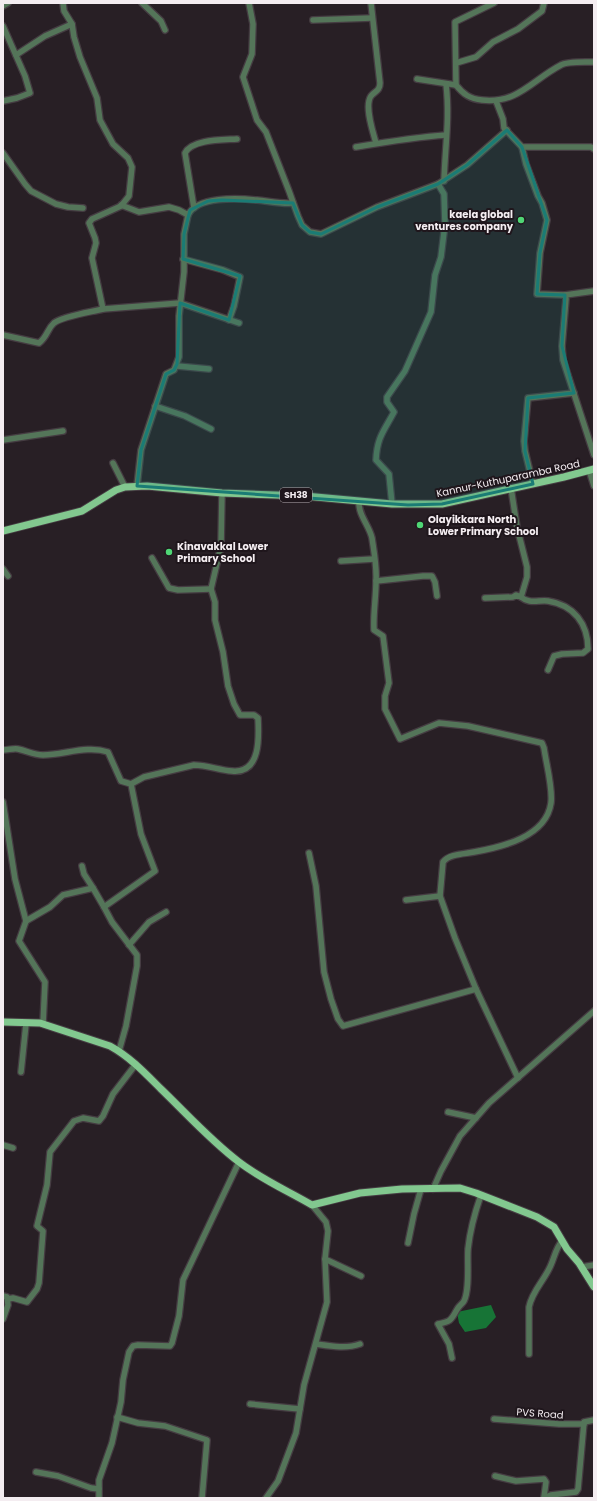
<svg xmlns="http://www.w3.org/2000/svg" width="597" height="1501" viewBox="0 0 597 1501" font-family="Poppins,sans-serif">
<rect width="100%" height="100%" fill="#281f25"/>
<!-- water -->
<polygon fill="#177436" points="491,1305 496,1317 486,1328 465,1332 459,1323 457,1312"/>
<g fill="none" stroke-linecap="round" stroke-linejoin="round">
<defs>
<g id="minor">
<polyline points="142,3 161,21 165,30"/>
<polyline points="249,3 253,24 252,54 243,77 257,120 266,132 289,191 298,216 302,225 310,232 321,234 377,207 438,184 467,165 507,130"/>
<path d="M371 3 380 83C380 91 375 91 371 96 364 106 373 132 376 143"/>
<path d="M494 3 455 22 456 85C463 94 470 99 482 100 518 104 532 80 561 65 567 61 586 62 594 62"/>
<polyline points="3,6 8,3"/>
<polyline points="313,20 372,18"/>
<polyline points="3,26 25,76 30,93 17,98 3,101"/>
<polyline points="16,55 45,36 72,24"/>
<polyline points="456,63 476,57 493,42 518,29 542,11 544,3"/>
<polyline points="417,79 456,85"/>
<polyline points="496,101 503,119 504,128 522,147 591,147 594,149"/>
<path d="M356 147C386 142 416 137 446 135"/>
<polyline points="522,147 526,164 538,196 542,203 547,220 540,253 537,294 565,295 566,299 562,346 563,360 594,455"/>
<polyline points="3,153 25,184 31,191 56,204 68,207 83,208"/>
<path d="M444 181C445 148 450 117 446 84"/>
<polyline points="121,205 139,212 169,207 179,210 188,215 184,234 184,272 179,316 179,357 174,370 166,374 141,450 137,486"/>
<path d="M194 208 185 153C192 139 223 140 237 139"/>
<path d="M188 215C197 196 238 198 257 200 269 201 280 204 293 203"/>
<polyline points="183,259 223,270 240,277 234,306 229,320"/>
<polyline points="565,295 594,291"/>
<polyline points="103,309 180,303 239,323"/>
<path d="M3 335 39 343C48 336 47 329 54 323 63 316 91 312 103 309L92 258 96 243 95 238 89 223 92 219 121 206 129 196 132 167 128 158 113 144 100 120 97 98 80 57 74 37 72 24 64 11 63 3"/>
<polyline points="177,366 209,369"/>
<polyline points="155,406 185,416 211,429"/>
<polyline points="3,440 63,431"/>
<polyline points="113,463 125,487"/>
<polyline points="589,470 594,486"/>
<polyline points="533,484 525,451 524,441 528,398 574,393"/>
<path d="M511 488 517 527 527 567V577L521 597C529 604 538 600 548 601 574 605 588 624 588 649L583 653 562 654 554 656 548 670"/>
<path d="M359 501C358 515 369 525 372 538 374 552 377 567 376 581 376 598 373 614 374 630L383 636 389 683 385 696V709L400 739 439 723 468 726 542 743 544 748C546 763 553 788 551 803 546 837 502 847 474 852 464 854 449 854 443 862L440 896 455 938 476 989 518 1078"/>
<path d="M392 504 389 474 376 460C377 437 384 431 394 412L387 402V397L405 371 431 312 435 275 441 257 445 224 444 194 438 184"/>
<polyline points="152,558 169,588 178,590 211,589"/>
<polyline points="341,561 374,559"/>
<polyline points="3,569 8,576"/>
<polyline points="376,581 423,576 432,576 435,582 437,596"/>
<polyline points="485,598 513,597 516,595 521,597"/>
<path d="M3 750C8 750 14 748 18 749 27 751 34 755 43 755 64 755 87 745 108 752L121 781 131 784 141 834 155 871 104 907 93 888 63 895 50 907 26 921 19 941 45 982 43 1024"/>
<path d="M131 784 144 777 194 765C207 765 219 770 232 771 261 774 259 737 258 718L254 715H240L234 704 228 686 223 652 215 620V602L211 589 221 546 222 493"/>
<polyline points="3,802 15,879 26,921"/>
<polyline points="309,853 316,886 324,972 331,999 338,1019 343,1026 476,989"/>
<polyline points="82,866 84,874 93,888"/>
<polyline points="406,900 440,896"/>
<polyline points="104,907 112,922 137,955 137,966 126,1026 119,1051"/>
<polyline points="129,945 149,922 166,912"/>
<polyline points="21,1072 26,1024"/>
<polyline points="448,1112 476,1118"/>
<polyline points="3,1145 13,1148"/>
<polyline points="433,1189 441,1171 460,1136 489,1103 594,1011"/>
<polyline points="408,1243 414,1214 421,1189"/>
<polyline points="325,1259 361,1276"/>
<polyline points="582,1267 594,1265"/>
<polyline points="3,1296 7,1297 8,1305 3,1319"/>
<polyline points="8,1299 13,1298 27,1302 37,1289 39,1283 43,1231 37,1226 47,1185 50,1152 74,1121 83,1118 99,1121 103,1116 113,1094 136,1064"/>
<path d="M316 1344C330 1346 346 1349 360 1344"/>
<path d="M529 1354V1307C532 1292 542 1283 549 1269 554 1260 555 1249 562 1241"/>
<path d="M452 1358 449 1344 438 1324C453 1321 451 1319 458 1308 460 1305 463 1303 464 1301 470 1289 467 1262 468 1249 470 1230 475 1212 481 1195"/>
<polyline points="250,1404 300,1409"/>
<polyline points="117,1417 138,1423 165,1426 207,1440 202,1498"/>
<polyline points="494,1419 559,1424 584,1424"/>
<polyline points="36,1472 58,1476 91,1488 99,1489"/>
<polyline points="495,1476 516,1481 544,1479 546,1482 544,1497"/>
<polyline points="99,1498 99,1480 112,1443 121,1402 123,1380 129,1352 133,1346 138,1345 170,1346 172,1343 179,1316 183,1280 239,1162"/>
<polyline points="266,1498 278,1481 296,1433 304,1385 327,1302 325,1259 328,1231 326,1222 312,1205"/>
<polyline points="544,1498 551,1495 576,1492 578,1489 584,1422 594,1420"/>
</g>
<g id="major">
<polyline points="3,531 82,511 116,490 125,487 147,486 222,493 305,496 392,504 442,504 564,477 594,469"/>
<path d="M3 1022 40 1023 110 1046C130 1057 145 1073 161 1089 186 1113 211 1141 239 1162 261 1179 288 1191 312 1205L360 1193 402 1189 460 1188 476 1193 537 1217 554 1227 567 1249 579 1263 594 1287"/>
</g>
</defs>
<!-- minor casing -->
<use href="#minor" stroke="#453c42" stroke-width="8"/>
<!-- major casing -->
<use href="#major" stroke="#453c42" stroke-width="9"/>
<!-- minor -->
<use href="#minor" stroke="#547559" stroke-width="5.5"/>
<!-- major -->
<use href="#major" stroke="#82c88f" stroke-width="7"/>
</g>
<!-- marked area -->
<path fill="#1a7c75" fill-opacity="0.2" stroke="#1a7c75" stroke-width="3" stroke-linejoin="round" d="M507 130 522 147 547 220 540 253 537 294 565 295 562 346 574 393 528 398 525 451 533 484 442 504 408 505 137 486 141 450 166 374 174 370 177 364 180 303 229 320 240 276 183 259 184 234 190 210 208 201 222 200 293 203 302 225 310 232 321 234 377 207 438 184 467 165Z"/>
<!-- markers -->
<g fill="#4fd675" stroke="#1f161c" stroke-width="1.5">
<circle cx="521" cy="220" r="4"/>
<circle cx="420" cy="525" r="4"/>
<circle cx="169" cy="552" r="4"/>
</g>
<g text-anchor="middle" stroke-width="4" stroke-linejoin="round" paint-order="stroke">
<!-- shield labels -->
<rect fill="#1f161c" stroke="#b4acb1" stroke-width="1" x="280" y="488" width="32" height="14" rx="3"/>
<g font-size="9" font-weight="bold" fill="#f4edf1">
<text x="296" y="498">SH38</text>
</g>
<!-- poi labels -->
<g font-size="10" font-weight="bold" fill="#f4edf1" stroke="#1f161c" text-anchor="start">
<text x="513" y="218" text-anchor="end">kaela global<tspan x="513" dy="12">ventures company</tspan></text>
<text x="428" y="523">Olayikkara North<tspan x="428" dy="12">Lower Primary School</tspan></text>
<text x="177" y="550">Kinavakkal Lower<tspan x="177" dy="12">Primary School</tspan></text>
</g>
<!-- street labels -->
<g font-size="10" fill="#f4edf1" stroke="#1f161c">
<text transform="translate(508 478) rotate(-12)" y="4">Kannur-Kuthuparamba Road</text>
<text transform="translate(540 1413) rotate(4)" y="4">PVS Road</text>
</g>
</g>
<!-- border -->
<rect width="597" height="1501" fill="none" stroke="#f4edf1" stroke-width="8"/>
</svg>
